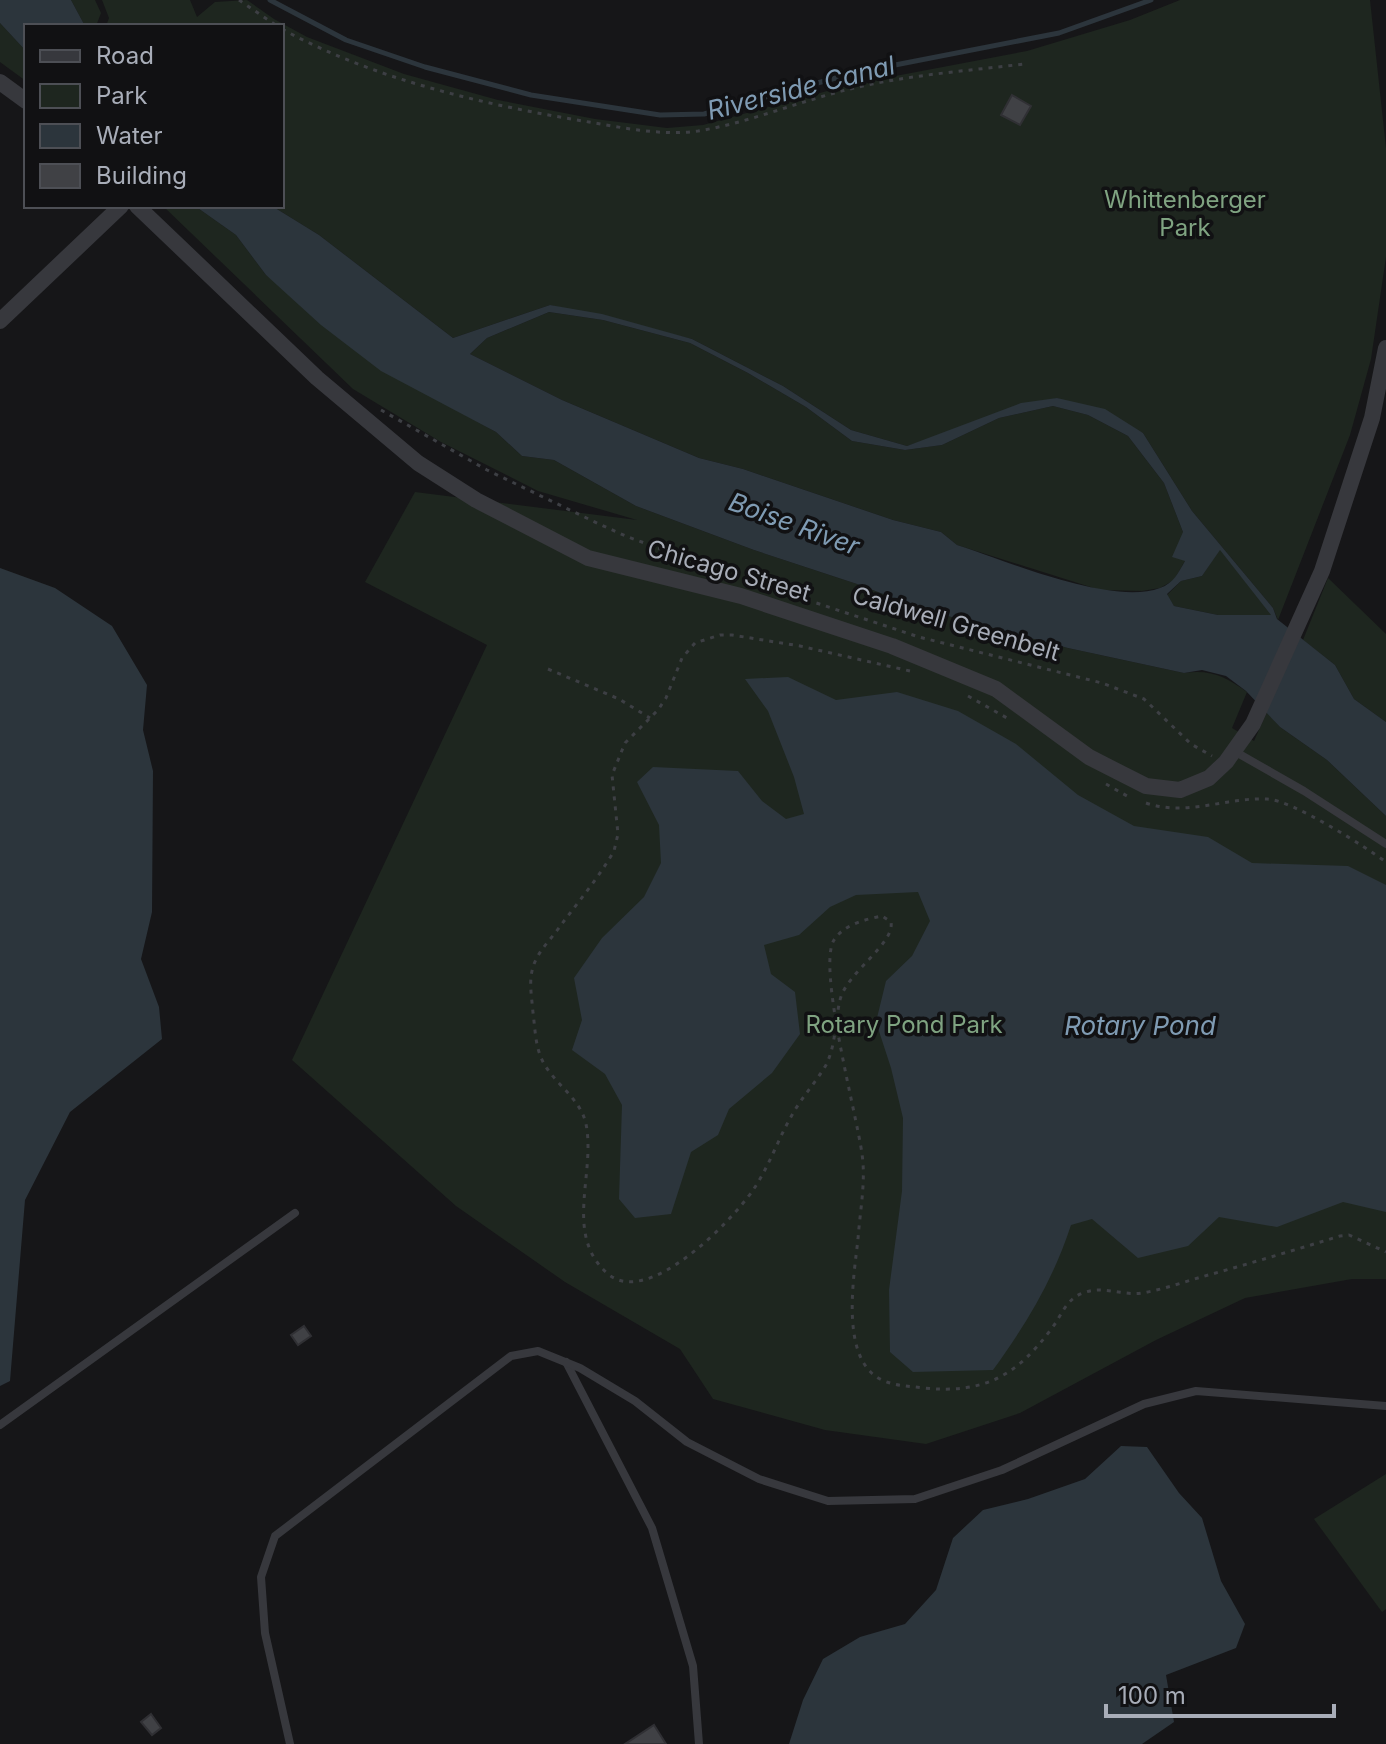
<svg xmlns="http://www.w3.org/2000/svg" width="1386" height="1744" viewBox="0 0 1386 1744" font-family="Inter,sans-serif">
<rect width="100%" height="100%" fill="#161618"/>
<!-- green -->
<g fill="#1e261f">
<polygon points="71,0 95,0 101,13 96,26 85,26"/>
<polygon points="102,0 190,0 197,17 215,2 247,0 274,19 307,37 404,74 498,100 595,119 667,128 703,125 853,84 1027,51 1130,20 1180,0 1370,0 1386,148 1386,257 1371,359 1350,435 1278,620 1273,608 1192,511 1143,433 1057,398 907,446 851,430 783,386 692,339 550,305 453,338 319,235 272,206 282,206 282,26 106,26 109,18"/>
<polygon points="0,23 26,51 26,81 0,62"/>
<path d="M163 206H195L236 235 266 275 445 404 496 432 522 456 554 460 636 506 754 550 857 584 925 610 1068 648 1184 673C1211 669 1226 677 1247 692L1232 728 1254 741 1267 712 1280 727 1327 760 1386 816V1279H1352L1245 1298 1156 1340 1020 1413 926 1444 825 1430 713 1399 680 1349 565 1282 456 1206 292 1060 487 645 365 582 415 492 637 520 538 491 441 442 353 389Z"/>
<polygon points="549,312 603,320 690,343 748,373 806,407 852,441 905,450 942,445 999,418 1053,406 1088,415 1128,436 1164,483 1183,532 1185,561 1174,580 1160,588 1142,591 1100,590 957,545 941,532 893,520 743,469 699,458 562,400 470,354 487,338"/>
<polygon points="1220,549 1272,615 1218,615 1174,606 1167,595 1181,581 1202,576"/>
<polygon points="1328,578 1386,634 1386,722 1354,699 1335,665 1303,640"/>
<polygon points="1386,1474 1386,1609 1382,1612 1314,1519"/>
</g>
<!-- water -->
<g fill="#2c353c" fill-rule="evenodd">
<polygon points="0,0 71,0 85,26 26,26 26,51 0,23"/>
<path d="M195 206H272L319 235 453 338 550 305 602 314 692 339 783 386 851 430 907 446 1021 403 1057 398 1105 409 1143 433 1192 511 1273 608 1277 619 1335 665 1354 699 1386 722V816L1327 760 1280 727 1246 691 1226 676 1202 670 1184 673 1068 648 925 610 857 584 754 550 636 506 554 460 522 456 496 432 381 371 321 325 266 275 236 235ZM549 312 603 320 690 343 748 373 806 407 852 441 905 450 942 445 999 418 1053 406 1088 415 1128 436 1164 483 1183 532 1172 557 1185 561C1178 573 1174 583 1160 588 1111 606 1007 561 957 545L941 532 893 520 743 469 699 458 562 400 470 354 487 338ZM1220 550 1271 615H1218L1174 606 1167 594 1181 581 1202 576Z"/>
<polygon points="0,568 55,588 112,626 147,685 143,730 153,771 152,912 141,959 159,1007 162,1039 70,1112 25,1200 10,1381 0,1386"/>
<path d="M788 677 836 700 897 692 958 711 1016 744 1078 795 1134 826 1208 837 1252 863 1348 866 1386 885V1212L1343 1202 1277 1227 1219 1217 1188 1246 1138 1258 1092 1219 1071 1225C1053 1280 1027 1323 993 1370L913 1372 890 1352 889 1290 902 1191 903 1118 891 1068 876 1022 886 981 912 956 930 921 918 892 856 895 830 907 799 935 764 945 771 974 795 992 800 1034 772 1073 729 1109 718 1135 691 1152 671 1214 635 1218 619 1199 622 1105 605 1074 572 1050 582 1020 574 978 602 938 644 897 661 863 659 825 637 782 653 767 738 771 762 801 786 819 804 814 794 777 768 711 745 679Z"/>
<polygon points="1121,1446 1147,1447 1179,1493 1202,1518 1221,1581 1245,1624 1236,1648 1166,1675 1174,1722 1142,1744 789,1744 803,1700 823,1659 860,1637 905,1624 936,1590 953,1538 983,1510 1028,1499 1085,1479"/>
</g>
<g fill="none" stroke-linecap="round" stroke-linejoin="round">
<!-- stream -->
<polyline stroke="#2c353c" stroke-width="5" points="270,0 346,40 425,67 531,95 660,115 704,114 854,73 1059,33 1151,0"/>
</g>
<!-- building -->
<g fill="#404145" stroke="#303034" stroke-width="2">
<polygon points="1012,95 1031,106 1020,125 1001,115"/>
<polygon points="304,1326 311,1336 298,1345 291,1335"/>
<polygon points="151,1714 161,1728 152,1735 141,1722"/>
<polygon points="654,1725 666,1744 625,1744"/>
</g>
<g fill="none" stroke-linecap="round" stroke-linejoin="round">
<!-- path -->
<g stroke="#3d3f44" stroke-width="3" stroke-dasharray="4 6" stroke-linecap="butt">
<polyline points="239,0 277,26"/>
<path d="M282 29C375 80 485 105 589 122 624 128 662 136 698 131 748 123 800 101 850 89 907 75 966 71 1024 64"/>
<polyline points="381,410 487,470 599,524 628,537 743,579"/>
<polyline points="750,581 919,637 1102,683 1144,699 1191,744 1212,756"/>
<polyline points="548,669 619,699 650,718"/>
<path d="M910 671 800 646 732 635H720L695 643 682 658 666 698 658 710 625 743 612 775 618 834 614 851C599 877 579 901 561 925 551 940 536 952 532 971 529 984 532 999 533 1013 535 1027 535 1041 540 1055 549 1081 580 1096 586 1124 596 1174 563 1235 608 1274 648 1308 732 1221 753 1190 769 1167 778 1139 792 1115 802 1097 816 1082 826 1065 836 1045 835 1021 840 1000 846 973 895 944 891 922L882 916C866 919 843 925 834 940 817 967 857 1116 862 1154 866 1181 860 1211 858 1239 854 1276 839 1360 882 1380 895 1386 909 1386 923 1388 983 1394 1016 1377 1052 1328 1062 1315 1066 1299 1083 1293 1103 1285 1122 1296 1142 1293 1166 1289 1189 1280 1212 1274 1255 1262 1298 1249 1340 1236L1349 1235 1386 1252"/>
<polyline points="968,696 1007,718"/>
<polyline points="1106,784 1127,796"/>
<path d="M1146 803C1187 817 1226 797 1267 799 1292 800 1364 846 1386 862"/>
</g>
<!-- lane -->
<g stroke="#37383d" stroke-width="8">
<polyline points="1234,751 1304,791 1386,844"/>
<polyline points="566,1362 652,1528 693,1666 699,1744"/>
<polyline points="0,1425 295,1213"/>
<polyline points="290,1744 265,1633 261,1577 275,1536 511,1356 538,1351 580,1368 635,1401 687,1442 759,1479 828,1501 915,1499 1002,1470 1144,1404 1196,1391 1386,1406"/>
</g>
<!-- street -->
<g stroke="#37383d" stroke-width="16">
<polyline points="0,82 26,101"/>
<polyline points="137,206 317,378 418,463 476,500 588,558 741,596 892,646 996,689 1089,757 1146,786 1180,790 1209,778 1226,762 1253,724 1322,571 1372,418 1386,348"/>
<polyline points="0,321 121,206"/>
</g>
</g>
<g text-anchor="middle" stroke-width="7" stroke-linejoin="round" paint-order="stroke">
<!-- park labels -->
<g font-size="24" fill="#7fa381" stroke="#111113">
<text x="1185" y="208">Whittenberger<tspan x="1185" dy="28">Park</tspan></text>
<text x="904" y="1033">Rotary Pond Park</text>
</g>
<!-- street labels -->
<g font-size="24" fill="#a8adb8" stroke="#111113">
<text transform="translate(729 571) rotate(16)" y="8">Chicago Street</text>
<text transform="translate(956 624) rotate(16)" y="8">Caldwell Greenbelt</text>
</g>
<!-- water labels -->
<g font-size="26" font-style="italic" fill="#7f9bb3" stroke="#111113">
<text transform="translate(801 88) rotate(-14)" y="9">Riverside Canal</text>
<text transform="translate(794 524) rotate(20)" y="9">Boise River</text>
<text x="1140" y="1035">Rotary Pond</text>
</g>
</g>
<!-- legend -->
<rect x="24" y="24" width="260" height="184" fill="#111113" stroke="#4d4f55" stroke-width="2"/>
<rect x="40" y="50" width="40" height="12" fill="#37383d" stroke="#4d4f55" stroke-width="2"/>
<text x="96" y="64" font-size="24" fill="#a8adb8">Road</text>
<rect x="40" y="84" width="40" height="24" fill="#1e261f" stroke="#4d4f55" stroke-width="2"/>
<text x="96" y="104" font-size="24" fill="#a8adb8">Park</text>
<rect x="40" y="124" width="40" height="24" fill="#2c353c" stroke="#4d4f55" stroke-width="2"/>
<text x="96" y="144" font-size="24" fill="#a8adb8">Water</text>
<rect x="40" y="164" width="40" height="24" fill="#404145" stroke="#4d4f55" stroke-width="2"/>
<text x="96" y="184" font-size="24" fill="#a8adb8">Building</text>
<!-- scale -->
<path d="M1106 1704v12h228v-12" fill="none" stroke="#a8adb8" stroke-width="4"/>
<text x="1118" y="1704" font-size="24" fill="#a8adb8" stroke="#111113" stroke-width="6" paint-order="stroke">100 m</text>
</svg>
